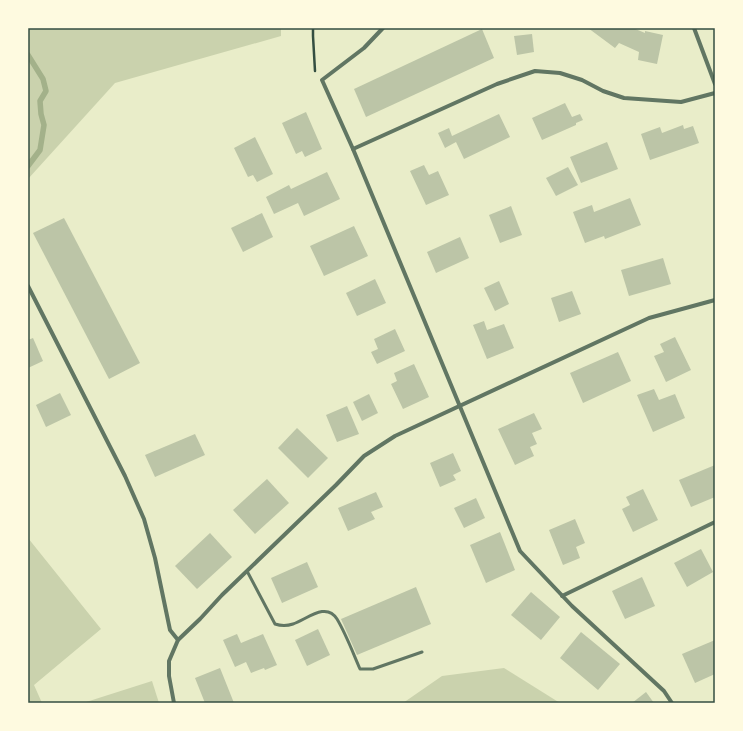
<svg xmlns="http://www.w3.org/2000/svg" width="743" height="731" viewBox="0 0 743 731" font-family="Poppins,sans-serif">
<rect width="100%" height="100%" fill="#e9edc9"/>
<!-- green -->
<g fill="#cad2ad">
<polygon points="28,28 281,28 281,36 115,83 28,179"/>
<polygon points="28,538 101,629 34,685 42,703 28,703"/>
<polygon points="504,668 560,703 403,703 442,676"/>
<polygon points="152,681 159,703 83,703"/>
</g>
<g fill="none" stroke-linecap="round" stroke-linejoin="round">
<!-- stream -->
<polyline stroke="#a3b18a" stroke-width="5.5" points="28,55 43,79 46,91 40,101 41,114 44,125 40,150 28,166"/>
</g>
<!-- building -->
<g fill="#bcc5a7">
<polygon points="588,28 633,28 645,33 645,31 663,35 657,64 638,60 639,52 619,43 615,48"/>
<polygon points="482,29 494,58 366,117 354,89"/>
<polygon points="532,34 534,52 517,55 514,36"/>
<polygon points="565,103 572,117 580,114 583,120 576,123 576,125 542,140 532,118"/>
<polygon points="306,112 322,149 305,157 302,151 296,154 282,123"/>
<polygon points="499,114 510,137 464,159 456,142 445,148 438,133 449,128 452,136"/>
<polygon points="683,125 684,129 693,126 699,143 650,160 641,134 660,127 662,133"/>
<polygon points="255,137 273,174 257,182 253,175 248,177 234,148"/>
<polygon points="607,142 618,169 581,183 570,157"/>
<polygon points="424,165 429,175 438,171 449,195 426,205 410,171"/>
<polygon points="568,167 578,185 556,196 546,178"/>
<polygon points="327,172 340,199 304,216 298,203 274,214 266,197 289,185 291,189"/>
<polygon points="630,198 641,225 605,239 604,236 585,243 573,212 592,205 594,212"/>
<polygon points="511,206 522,235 500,243 489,215"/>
<polygon points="262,213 273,237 243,252 231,228"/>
<polygon points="64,218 140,363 109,379 33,233"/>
<polygon points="354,226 368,256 324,276 310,246"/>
<polygon points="460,237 469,258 436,273 427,252"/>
<polygon points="663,258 671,284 629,296 621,270"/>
<polygon points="375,279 386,303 357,316 346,293"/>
<polygon points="499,281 509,304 495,311 484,288"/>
<polygon points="572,291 581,314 559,322 551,298"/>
<polygon points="484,321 487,330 504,324 514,348 487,359 473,325"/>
<polygon points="395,329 405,351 377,364 371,352 378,349 374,339"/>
<polygon points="675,337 691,370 666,382 654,356 664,352 660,344"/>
<polygon points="33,338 43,361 28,368 28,340"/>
<polygon points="618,352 631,381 583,403 570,373"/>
<polygon points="414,364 429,397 403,409 391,384 397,381 394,373"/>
<polygon points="654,389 659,400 675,394 685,418 653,432 637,395"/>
<polygon points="60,393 71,415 46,427 36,405"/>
<polygon points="369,394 378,413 362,421 353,402"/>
<polygon points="347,406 359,434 337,442 326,415"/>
<polygon points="534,413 542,429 532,433 537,444 530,447 534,456 515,465 498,429"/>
<polygon points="297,428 328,458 308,478 278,448"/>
<polygon points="195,434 205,455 155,477 145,455"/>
<polygon points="453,453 461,471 453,475 456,480 440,487 430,463"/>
<polygon points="715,465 715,497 691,507 679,480"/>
<polygon points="267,479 289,503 255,534 233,510"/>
<polygon points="643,489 658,520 633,532 622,509 630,505 626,497"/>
<polygon points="376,492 383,507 371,512 375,519 348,531 338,508"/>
<polygon points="476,498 485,518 464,528 454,508"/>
<polygon points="575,519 585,543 576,547 580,558 563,565 549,530"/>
<polygon points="500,532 515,570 486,583 470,545"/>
<polygon points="210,533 232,557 197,589 175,566"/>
<polygon points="701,549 713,572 687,587 674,563"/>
<polygon points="307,562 318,587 282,603 271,578"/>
<polygon points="642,577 655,606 625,619 612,591"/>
<polygon points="416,587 431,624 357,655 341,619"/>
<polygon points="531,592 560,617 541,640 511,615"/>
<polygon points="318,629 330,655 307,666 295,640"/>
<polygon points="581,632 620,664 598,690 560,658"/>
<polygon points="237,634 241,643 263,634 277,665 265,670 264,668 251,673 246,662 235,667 223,640"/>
<polygon points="715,640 715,674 695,683 682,654"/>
<polygon points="220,668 234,703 205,703 195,678"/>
<polygon points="646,692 654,703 632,703"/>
</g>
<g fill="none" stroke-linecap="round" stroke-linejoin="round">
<!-- path -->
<polyline stroke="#344e41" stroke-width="2.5" points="313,28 313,36 315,71"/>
<!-- service -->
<path stroke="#617663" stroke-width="3" d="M247 571 275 624C281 626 287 626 293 624 306 620 326 601 337 619 346 634 353 653 360 669H373L422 652"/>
<!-- minor -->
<g stroke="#617663" stroke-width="4">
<polyline points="383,28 364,48 322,80 353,149 520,551 572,606 664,691 672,703"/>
<polyline points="694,28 715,84"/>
<polyline points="353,149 497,84 535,71 560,73 582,80 603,91 624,98 681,102 715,93"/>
<polyline points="28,286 125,476 144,519 155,558 170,630 178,640"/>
<polyline points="562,596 715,522"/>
<polyline points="174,703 169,676 169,661 178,640 200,619 222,595 336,485 364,456 395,436 649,318 715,300"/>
</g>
</g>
<!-- border -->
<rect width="743" height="731" fill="none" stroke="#fefae0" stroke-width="58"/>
<rect x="29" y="29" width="685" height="673" fill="none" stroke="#344e41" stroke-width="1.5"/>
</svg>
